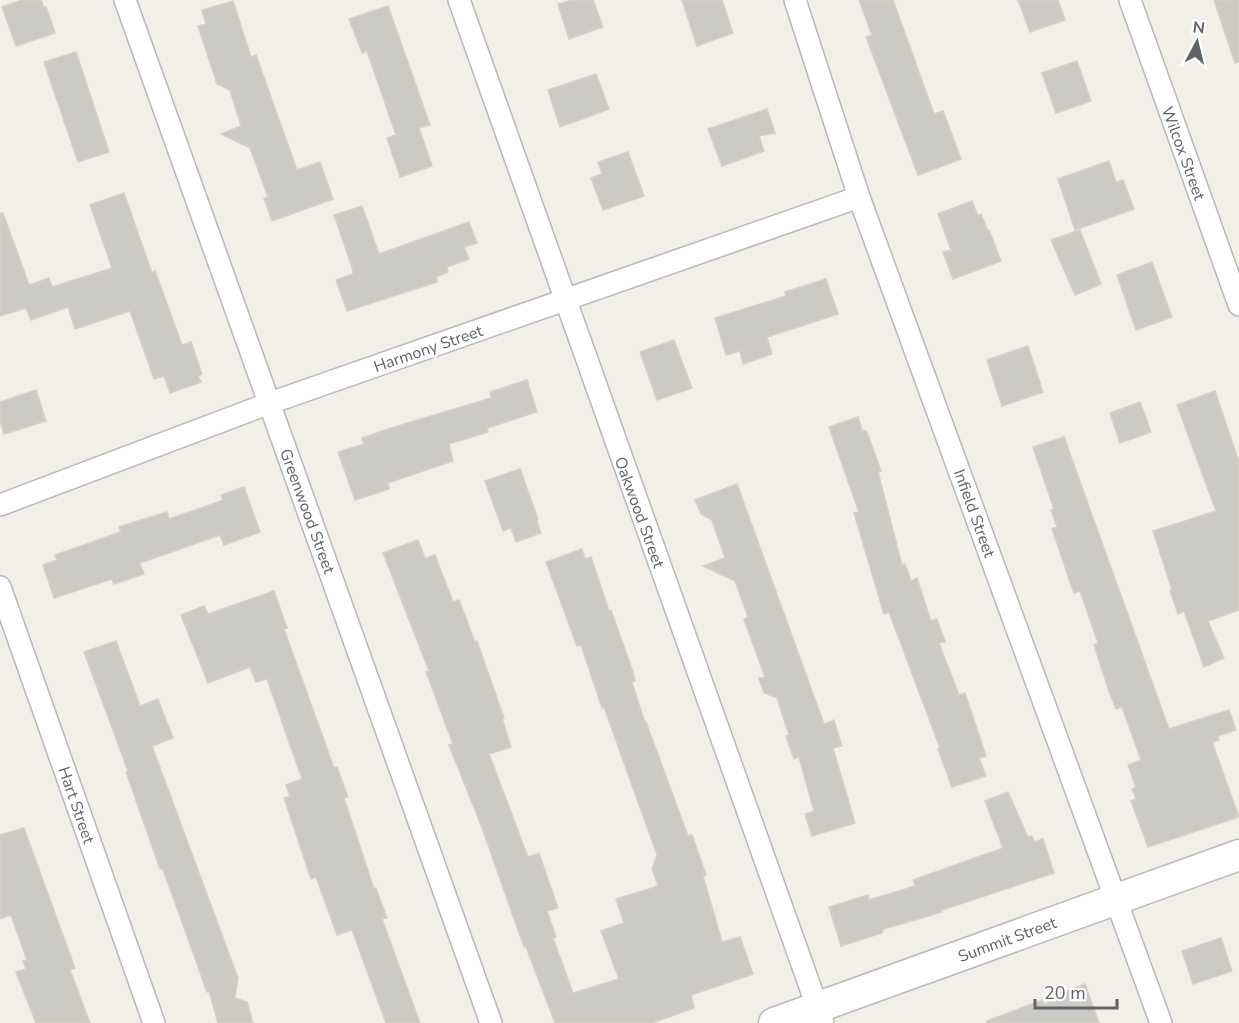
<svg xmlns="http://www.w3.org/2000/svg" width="1239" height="1023" viewBox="0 0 1239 1023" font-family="'Nunito Sans',sans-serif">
<rect width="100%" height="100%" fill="#f1efe8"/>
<!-- building -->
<g fill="#cccac5" stroke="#d6d1c6" stroke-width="1.5">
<polygon points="22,0 41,0 44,7 46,7 55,33 16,46 2,7"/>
<polygon points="572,0 593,0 603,27 569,39 558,4"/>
<polygon points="682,0 722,0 733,33 697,46"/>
<polygon points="859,0 893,0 934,114 943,111 961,159 918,175 866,37 872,35"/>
<polygon points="1018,0 1058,0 1065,20 1030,32"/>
<polygon points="1214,0 1239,0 1239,62 1235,63"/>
<polygon points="233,1 251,57 256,55 297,170 320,162 333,199 272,221 264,198 268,197 250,148 221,134 241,126 230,90 217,84 198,26 206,24 202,10"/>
<polygon points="388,6 430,125 419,128 432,166 400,177 387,138 396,135 367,51 362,53 349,19"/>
<polygon points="76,52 109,152 78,162 44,62"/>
<polygon points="1077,61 1091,101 1056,113 1042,73"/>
<polygon points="596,74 609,109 560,127 548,90"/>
<polygon points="767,109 775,133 759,136 764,151 722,166 708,129"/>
<polygon points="628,152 644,196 603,210 591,178 602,174 598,162"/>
<polygon points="1109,161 1116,182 1123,180 1134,209 1075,230 1058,179"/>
<polygon points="124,193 152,273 155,271 182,345 191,342 202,374 198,376 201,382 170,393 164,376 154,379 130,311 75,329 68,307 31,320 26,308 0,316 0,213 3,213 29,285 49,278 52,287 112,268 90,205"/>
<polygon points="972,201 978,216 981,214 987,229 989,230 1001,261 953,279 943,252 951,250 938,214"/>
<polygon points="362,206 379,254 469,222 477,243 464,247 469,259 447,267 448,272 436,277 437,282 347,311 336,280 353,274 352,267 334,215"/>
<polygon points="1080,230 1101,284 1075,295 1051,240"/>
<polygon points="1152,262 1172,317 1136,330 1117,275"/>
<polygon points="826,279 838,314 767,337 772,354 743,364 740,351 726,355 715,318 786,296 785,292"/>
<polygon points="674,340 692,388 657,400 640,352"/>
<polygon points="1028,346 1043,392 1002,406 987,360"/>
<polygon points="527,380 537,412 487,428 488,432 449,444 453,461 388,483 389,489 355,500 338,452 364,444 362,438 391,428 491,398 490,392"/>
<polygon points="36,390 46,421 4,434 0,421 0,402"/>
<polygon points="1215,391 1239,462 1239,610 1208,621 1224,658 1204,667 1184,611 1178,614 1170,591 1172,590 1153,531 1216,511 1177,405"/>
<polygon points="1140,402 1151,432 1120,443 1110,413"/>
<polygon points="858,417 862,430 867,432 881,471 878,472 902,565 905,564 911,581 917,578 931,621 937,619 945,642 939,643 959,695 965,693 986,756 979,758 986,776 952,787 938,749 940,748 889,612 884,614 854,513 859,512 829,427"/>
<polygon points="1064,437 1169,729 1229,710 1236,730 1218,736 1219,740 1212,742 1239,817 1148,847 1131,801 1136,799 1132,789 1136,787 1128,765 1141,760 1122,707 1116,709 1108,688 1094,645 1098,643 1080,591 1074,593 1066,570 1052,529 1057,527 1051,510 1054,509 1033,447"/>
<polygon points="520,469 538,519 537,522 541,533 516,542 511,528 503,531 485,481"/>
<polygon points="737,484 824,724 834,720 842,746 833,748 855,823 812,836 805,814 814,811 799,757 794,759 786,736 789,735 777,698 764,693 759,678 765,677 744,619 748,617 735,581 703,566 725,558 712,520 701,514 695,500"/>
<polygon points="244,487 260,532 224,545 220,535 140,563 144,574 114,584 112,579 54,598 43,565 57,560 55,555 121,532 119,527 167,512 169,519 210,505 223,500 221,495"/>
<polygon points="418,540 425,558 435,555 453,602 459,600 475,642 477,641 504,718 502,718 511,747 489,754 528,857 539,853 558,908 547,911 556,937 553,938 573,993 619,979 601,931 624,923 616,899 658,886 652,869 657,855 604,707 602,708 581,645 577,646 546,562 582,549 585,559 591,557 609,611 611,610 633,672 635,681 632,682 645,723 646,722 688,836 692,835 706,875 703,876 722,942 740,937 753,974 691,995 694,1008 652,1023 555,1023 526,947 524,947 481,825 449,745 453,744 426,672 429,671 383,553"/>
<polygon points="274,591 287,628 284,629 334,768 337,767 348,797 344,798 374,889 376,888 387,918 382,919 420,1023 386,1023 352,930 337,935 316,877 311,879 284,798 290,796 286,785 302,779 267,679 256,682 250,667 208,683 181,615 204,606 208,614"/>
<polygon points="116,641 140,706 158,699 173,738 152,746 238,978 235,998 247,1002 253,1023 218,1023 209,991 207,992 163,869 160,869 126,772 128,771 84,652"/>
<polygon points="1008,792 1028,837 1032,836 1034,842 1043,839 1054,873 942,910 942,912 884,929 882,933 841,946 829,907 868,895 869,900 915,886 913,880 1003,848 985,801"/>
<polygon points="24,828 75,968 70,970 90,1023 36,1023 16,972 26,969 23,961 27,960 11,915 0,919 0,835"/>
<polygon points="1221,938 1232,971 1193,984 1182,951"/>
<polygon points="1085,984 1099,1023 987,1023 987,1021"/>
</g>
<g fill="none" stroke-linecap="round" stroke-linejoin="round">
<defs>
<g id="street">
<polyline points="125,0 491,1023"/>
<polyline points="459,0 823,1023"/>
<polyline points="795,0 859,197 1161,1023"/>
<polyline points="1130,0 1239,305"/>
<polyline points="0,505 270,403 859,197"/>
<polyline points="0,587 154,1023"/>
</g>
<polyline id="secondary" points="774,1023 1239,855"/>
</defs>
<!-- street casing -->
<use href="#street" stroke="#b5b8bc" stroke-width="24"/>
<!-- secondary casing -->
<use href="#secondary" stroke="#b6babf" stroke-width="33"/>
<!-- street -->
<use href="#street" stroke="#fff" stroke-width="21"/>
<!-- secondary -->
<use href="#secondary" stroke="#fff" stroke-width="30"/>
</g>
<g text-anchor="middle" stroke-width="5" stroke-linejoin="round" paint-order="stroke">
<!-- street labels -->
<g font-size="16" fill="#5f6368" stroke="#fff">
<text transform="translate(1184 153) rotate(70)" y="6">Wilcox Street</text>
<text transform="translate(428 348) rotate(-19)" y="6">Harmony Street</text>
<text transform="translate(308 511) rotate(70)" y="6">Greenwood Street</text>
<text transform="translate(640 512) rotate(70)" y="6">Oakwood Street</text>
<text transform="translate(975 513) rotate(70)" y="6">Infield Street</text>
<text transform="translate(77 805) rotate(71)" y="6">Hart Street</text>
<text transform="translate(1007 939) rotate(-20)" y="6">Summit Street</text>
</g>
</g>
<!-- north arrow -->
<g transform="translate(1197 42) rotate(7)" stroke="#ffffff" stroke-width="4.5" paint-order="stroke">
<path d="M0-4.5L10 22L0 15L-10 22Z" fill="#5f6368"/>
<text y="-9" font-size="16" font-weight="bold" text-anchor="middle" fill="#5f6368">N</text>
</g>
<!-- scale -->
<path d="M1035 999v9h82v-9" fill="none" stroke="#5f6368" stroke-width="3"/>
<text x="1044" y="999" font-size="18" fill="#5f6368" stroke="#ffffff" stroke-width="4.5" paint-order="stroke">20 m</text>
</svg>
